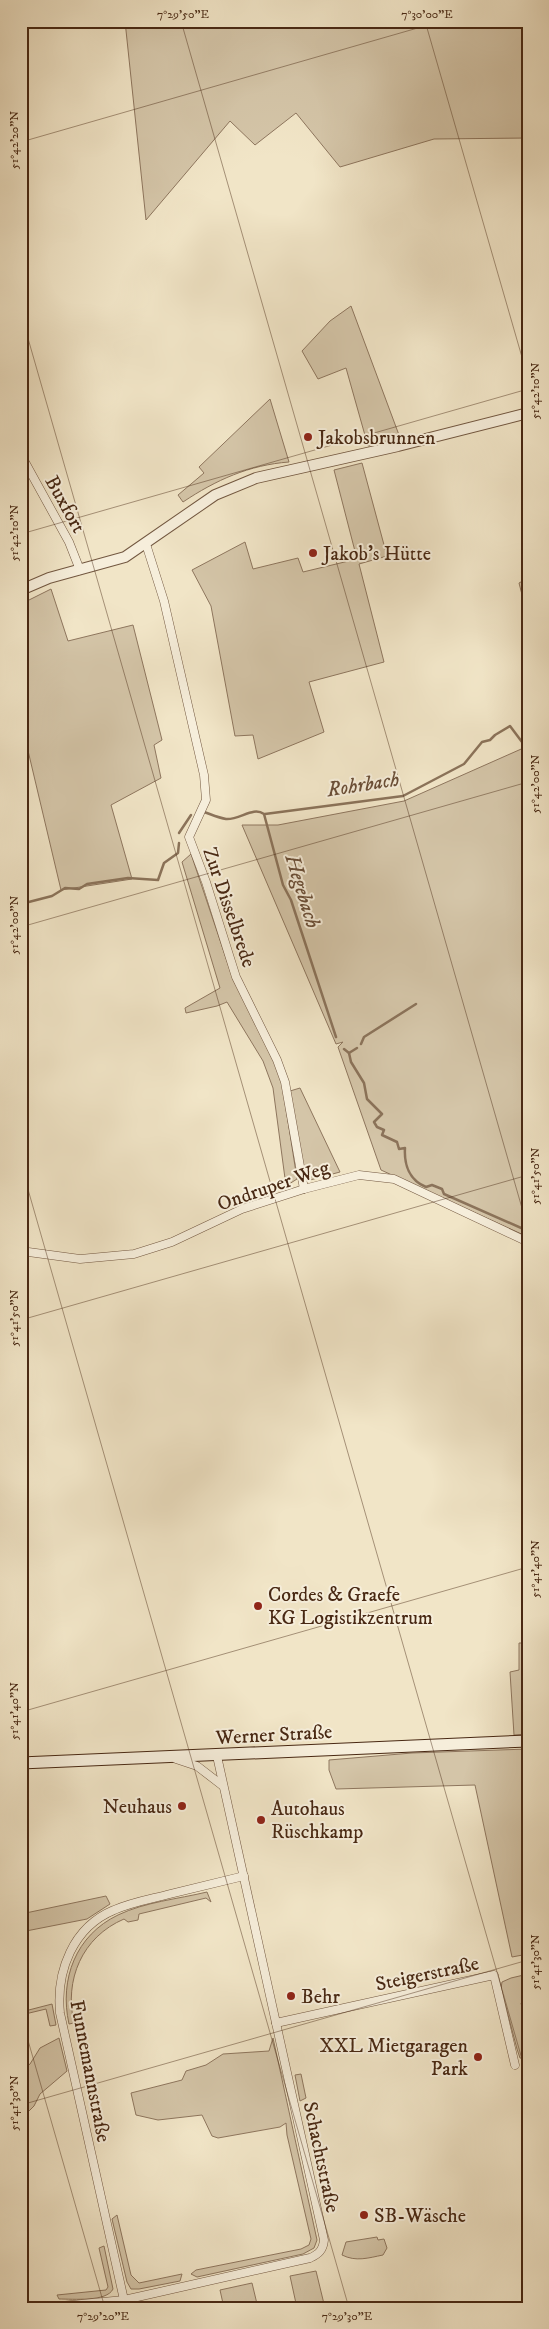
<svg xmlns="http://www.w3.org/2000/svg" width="549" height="2329" viewBox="0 0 549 2329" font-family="'IM FELL DW Pica',serif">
<rect width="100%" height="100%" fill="#f1e5c7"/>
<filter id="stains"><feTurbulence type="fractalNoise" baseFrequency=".004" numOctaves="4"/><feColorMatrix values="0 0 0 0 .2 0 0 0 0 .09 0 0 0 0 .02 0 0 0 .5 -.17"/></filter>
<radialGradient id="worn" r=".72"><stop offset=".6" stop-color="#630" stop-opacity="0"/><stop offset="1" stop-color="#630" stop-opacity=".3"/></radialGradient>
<!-- green -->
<g fill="#d4c5a8" stroke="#8e765e">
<polygon points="125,21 528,21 528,138 434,139 340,167 296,113 255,145 230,121 146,220"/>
<polygon points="351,306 399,435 398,438 368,446 346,368 318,379 302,351 330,321"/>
<path d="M270 399 289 462C249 465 216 480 183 502L178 495 204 473 199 467Z"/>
<polygon points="362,463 387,556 359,564 384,662 309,682 324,732 258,759 253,735 235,736 211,606 192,570 245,542 253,569 298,558 303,572 357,559 334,470"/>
<polygon points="528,578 528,618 519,583"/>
<polygon points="51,589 68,641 133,625 162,740 154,745 161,778 111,805 132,879 61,890 21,721 21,604"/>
<polygon points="528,746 528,1237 381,1170 338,1047 343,1042 336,1044 242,825 278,825 404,801"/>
<polygon points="191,854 233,979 274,1059 282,1083 297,1179 286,1186 273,1088 263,1061 227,1002 217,1006 186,1013 185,1008 220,988 182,862"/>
<polygon points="300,1088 340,1172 310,1180 303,1176 290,1091"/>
<polygon points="519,1643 528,1643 528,1734 514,1735 510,1672 519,1670"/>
<polygon points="528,1749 528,1954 512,1957 475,1785 336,1789 329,1770 329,1760 412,1753"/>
<path d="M207 1892 211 1902 206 1898 139 1914 138 1920 128 1922 124 1919C82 1937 64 1980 74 2023L69 2024C59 1979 76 1935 118 1915 145 1902 178 1899 207 1892Z"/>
<polygon points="106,1896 110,1904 87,1919 21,1932 21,1914"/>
<polygon points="528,1974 528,2001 521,2003 528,2032 528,2059 520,2058 517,2049 501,1988 502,1982 511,1978"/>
<polygon points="52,2004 56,2025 50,2026 46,2009 21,2015 21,2012"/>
<polygon points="59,2038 67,2071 40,2094 34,2106 21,2119 21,2072 30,2064 40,2048"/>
<polygon points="273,2038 317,2240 314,2248 303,2254 197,2277 191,2274 196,2270 301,2249 309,2245 311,2239 287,2135 286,2123 280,2127 218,2138 212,2136 202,2115 158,2120 136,2115 131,2093 182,2080 186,2071 206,2065 223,2054 269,2051"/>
<polygon points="301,2074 306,2098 300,2101 295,2075"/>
<polygon points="117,2215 131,2275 139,2283 182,2274 180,2281 139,2289 131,2289 127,2282 112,2219"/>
<path d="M377 2237 378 2240 384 2239 387 2248 383 2255C368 2258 356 2262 342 2255L346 2242Z"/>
<path d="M104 2246 113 2289C107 2302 73 2299 59 2299L57 2295 106 2290 108 2287 99 2248Z"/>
<polygon points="316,2271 325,2308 297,2308 290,2276"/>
<polygon points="252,2283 258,2308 224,2308 220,2290"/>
</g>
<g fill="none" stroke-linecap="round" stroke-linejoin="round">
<!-- stream -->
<g stroke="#8b735a" stroke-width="2.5">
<path d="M204 812C210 814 219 818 226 819 240 820 253 806 264 814L283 885 291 900 336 1037"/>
<polyline points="265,814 403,796 464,764 482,742 490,740 495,735 510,726 522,742 528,740"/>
<polyline points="179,833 191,815"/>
<polyline points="21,904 52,896 65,888 79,889 87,884 128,878 158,880 164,863 178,853 179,843"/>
<polyline points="361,1044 364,1037 416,1004"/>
<path d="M344 1049 349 1053 351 1062 364 1083 367 1099 382 1114 374 1122 377 1127 384 1130 382 1135 397 1142 399 1149 405 1148C404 1164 409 1180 426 1187L432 1185 442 1189 444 1194 528 1231"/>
<polyline points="349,1053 357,1048"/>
</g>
<defs>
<g id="minor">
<polyline points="21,455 69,542 80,570"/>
<polyline points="146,544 164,601 204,775 206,800 189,837 206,882 236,977 277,1060 285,1082 304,1189"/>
<polyline points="21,1251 80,1259 134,1254 172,1242 242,1209 304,1189 359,1175 394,1179 528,1242"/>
<polyline points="176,1759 197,1766 223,1786"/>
<polyline points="276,2023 494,1975 515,2065"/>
<path d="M124 2300 60 2013C56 1971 73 1927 114 1910 132 1902 151 1899 170 1894 194 1888 219 1882 244 1876"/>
<path d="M39 2308 124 2300 310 2258C319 2254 323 2250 324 2240L217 1756"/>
</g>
<polyline id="tertiary" points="21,590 49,578 125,557 215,495 256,478 398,446 528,413"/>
<polyline id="secondary" points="21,1763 528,1741"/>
</defs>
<!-- minor casing -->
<use href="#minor" stroke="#725740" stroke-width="9"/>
<!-- tertiary casing -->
<use href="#tertiary" stroke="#725740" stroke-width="12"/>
<!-- secondary casing -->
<use href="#secondary" stroke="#482813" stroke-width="13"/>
<!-- minor -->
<use href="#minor" stroke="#f6eedb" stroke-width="8"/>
<!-- tertiary -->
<use href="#tertiary" stroke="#f6eedb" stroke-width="10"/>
<!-- secondary -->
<use href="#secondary" stroke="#f6eedb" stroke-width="11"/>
</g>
<!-- ticks -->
<path fill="none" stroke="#482813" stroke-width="1" stroke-opacity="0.45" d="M181 21 528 1229M425 21 528 378M21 142 442 21M21 314 528 2080M21 534 528 389M21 927 528 782M21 1165 349 2308M21 1320 528 1175M21 1712 528 1567M21 2016 105 2308M21 2105 528 1960"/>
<!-- markers -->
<g fill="#8f2418" stroke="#f6eedb" stroke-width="2">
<circle cx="308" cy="437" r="5"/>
<circle cx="313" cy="553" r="5"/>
<circle cx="258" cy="1606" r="5"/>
<circle cx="182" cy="1806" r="5"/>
<circle cx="261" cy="1820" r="5"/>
<circle cx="291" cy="1996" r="5"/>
<circle cx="478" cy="2057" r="5"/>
<circle cx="364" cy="2215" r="5"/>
</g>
<g text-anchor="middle" stroke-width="4" stroke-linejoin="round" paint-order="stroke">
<!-- poi labels -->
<g font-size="20" fill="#482813" stroke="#f6eedb" text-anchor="start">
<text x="318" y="444">Jakobsbrunnen</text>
<text x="323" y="560">Jakob's Hütte</text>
<text x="268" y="1601">Cordes &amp; Graefe<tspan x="268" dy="23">KG Logistikzentrum</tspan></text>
<text x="172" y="1813" text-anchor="end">Neuhaus</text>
<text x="271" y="1815">Autohaus<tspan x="271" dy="23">Rüschkamp</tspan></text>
<text x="301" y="2003">Behr</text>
<text x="468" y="2052" text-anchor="end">XXL Mietgaragen<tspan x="468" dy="23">Park</tspan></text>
<text x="374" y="2222">SB-Wäsche</text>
</g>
<!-- street labels -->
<g font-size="20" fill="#482813" stroke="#f6eedb">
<text transform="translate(66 504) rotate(61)" y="7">Buxfort</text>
<text transform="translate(230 907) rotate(71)" y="7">Zur Disselbrede</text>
<text transform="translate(273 1185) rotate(-19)" y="7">Ondruper Weg</text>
<text transform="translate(274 1734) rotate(-3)" y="7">Werner Straße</text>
<text transform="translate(427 1973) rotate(-12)" y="7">Steigerstraße</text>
<text transform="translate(91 2071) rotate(79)" y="7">Funnemannstraße</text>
<text transform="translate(322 2157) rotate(78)" y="7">Schachtstraße</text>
</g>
<!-- water labels -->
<g font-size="21" font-style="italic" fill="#6a4e37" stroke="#f6eedb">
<text transform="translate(363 784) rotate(-9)" y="7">Rohrbach</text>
<text transform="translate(303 891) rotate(73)" y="7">Hegebach</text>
</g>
</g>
<!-- margin -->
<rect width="549" height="2329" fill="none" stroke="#f1e5c7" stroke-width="55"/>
<rect x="28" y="28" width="494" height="2274" fill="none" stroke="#482813" stroke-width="2"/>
<g font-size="12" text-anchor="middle" fill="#482813">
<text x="183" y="18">7°29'50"E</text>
<text x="427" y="18">7°30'00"E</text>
<text transform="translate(14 140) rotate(-90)" y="4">51°42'20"N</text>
<text transform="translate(535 391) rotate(-90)" y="4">51°42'10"N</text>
<text transform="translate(14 533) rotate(-90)" y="4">51°42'10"N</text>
<text transform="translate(535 784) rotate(-90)" y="4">51°42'00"N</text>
<text transform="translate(14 925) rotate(-90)" y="4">51°42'00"N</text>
<text transform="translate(535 1176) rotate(-90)" y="4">51°41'50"N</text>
<text transform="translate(14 1318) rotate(-90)" y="4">51°41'50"N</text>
<text transform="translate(535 1569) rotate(-90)" y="4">51°41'40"N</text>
<text transform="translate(14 1711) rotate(-90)" y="4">51°41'40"N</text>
<text transform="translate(535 1962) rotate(-90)" y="4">51°41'30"N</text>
<text transform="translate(14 2103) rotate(-90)" y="4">51°41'30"N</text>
<text x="103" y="2320">7°29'20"E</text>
<text x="347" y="2320">7°29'30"E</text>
</g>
<rect width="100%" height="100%" filter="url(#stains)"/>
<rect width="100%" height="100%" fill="url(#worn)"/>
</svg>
